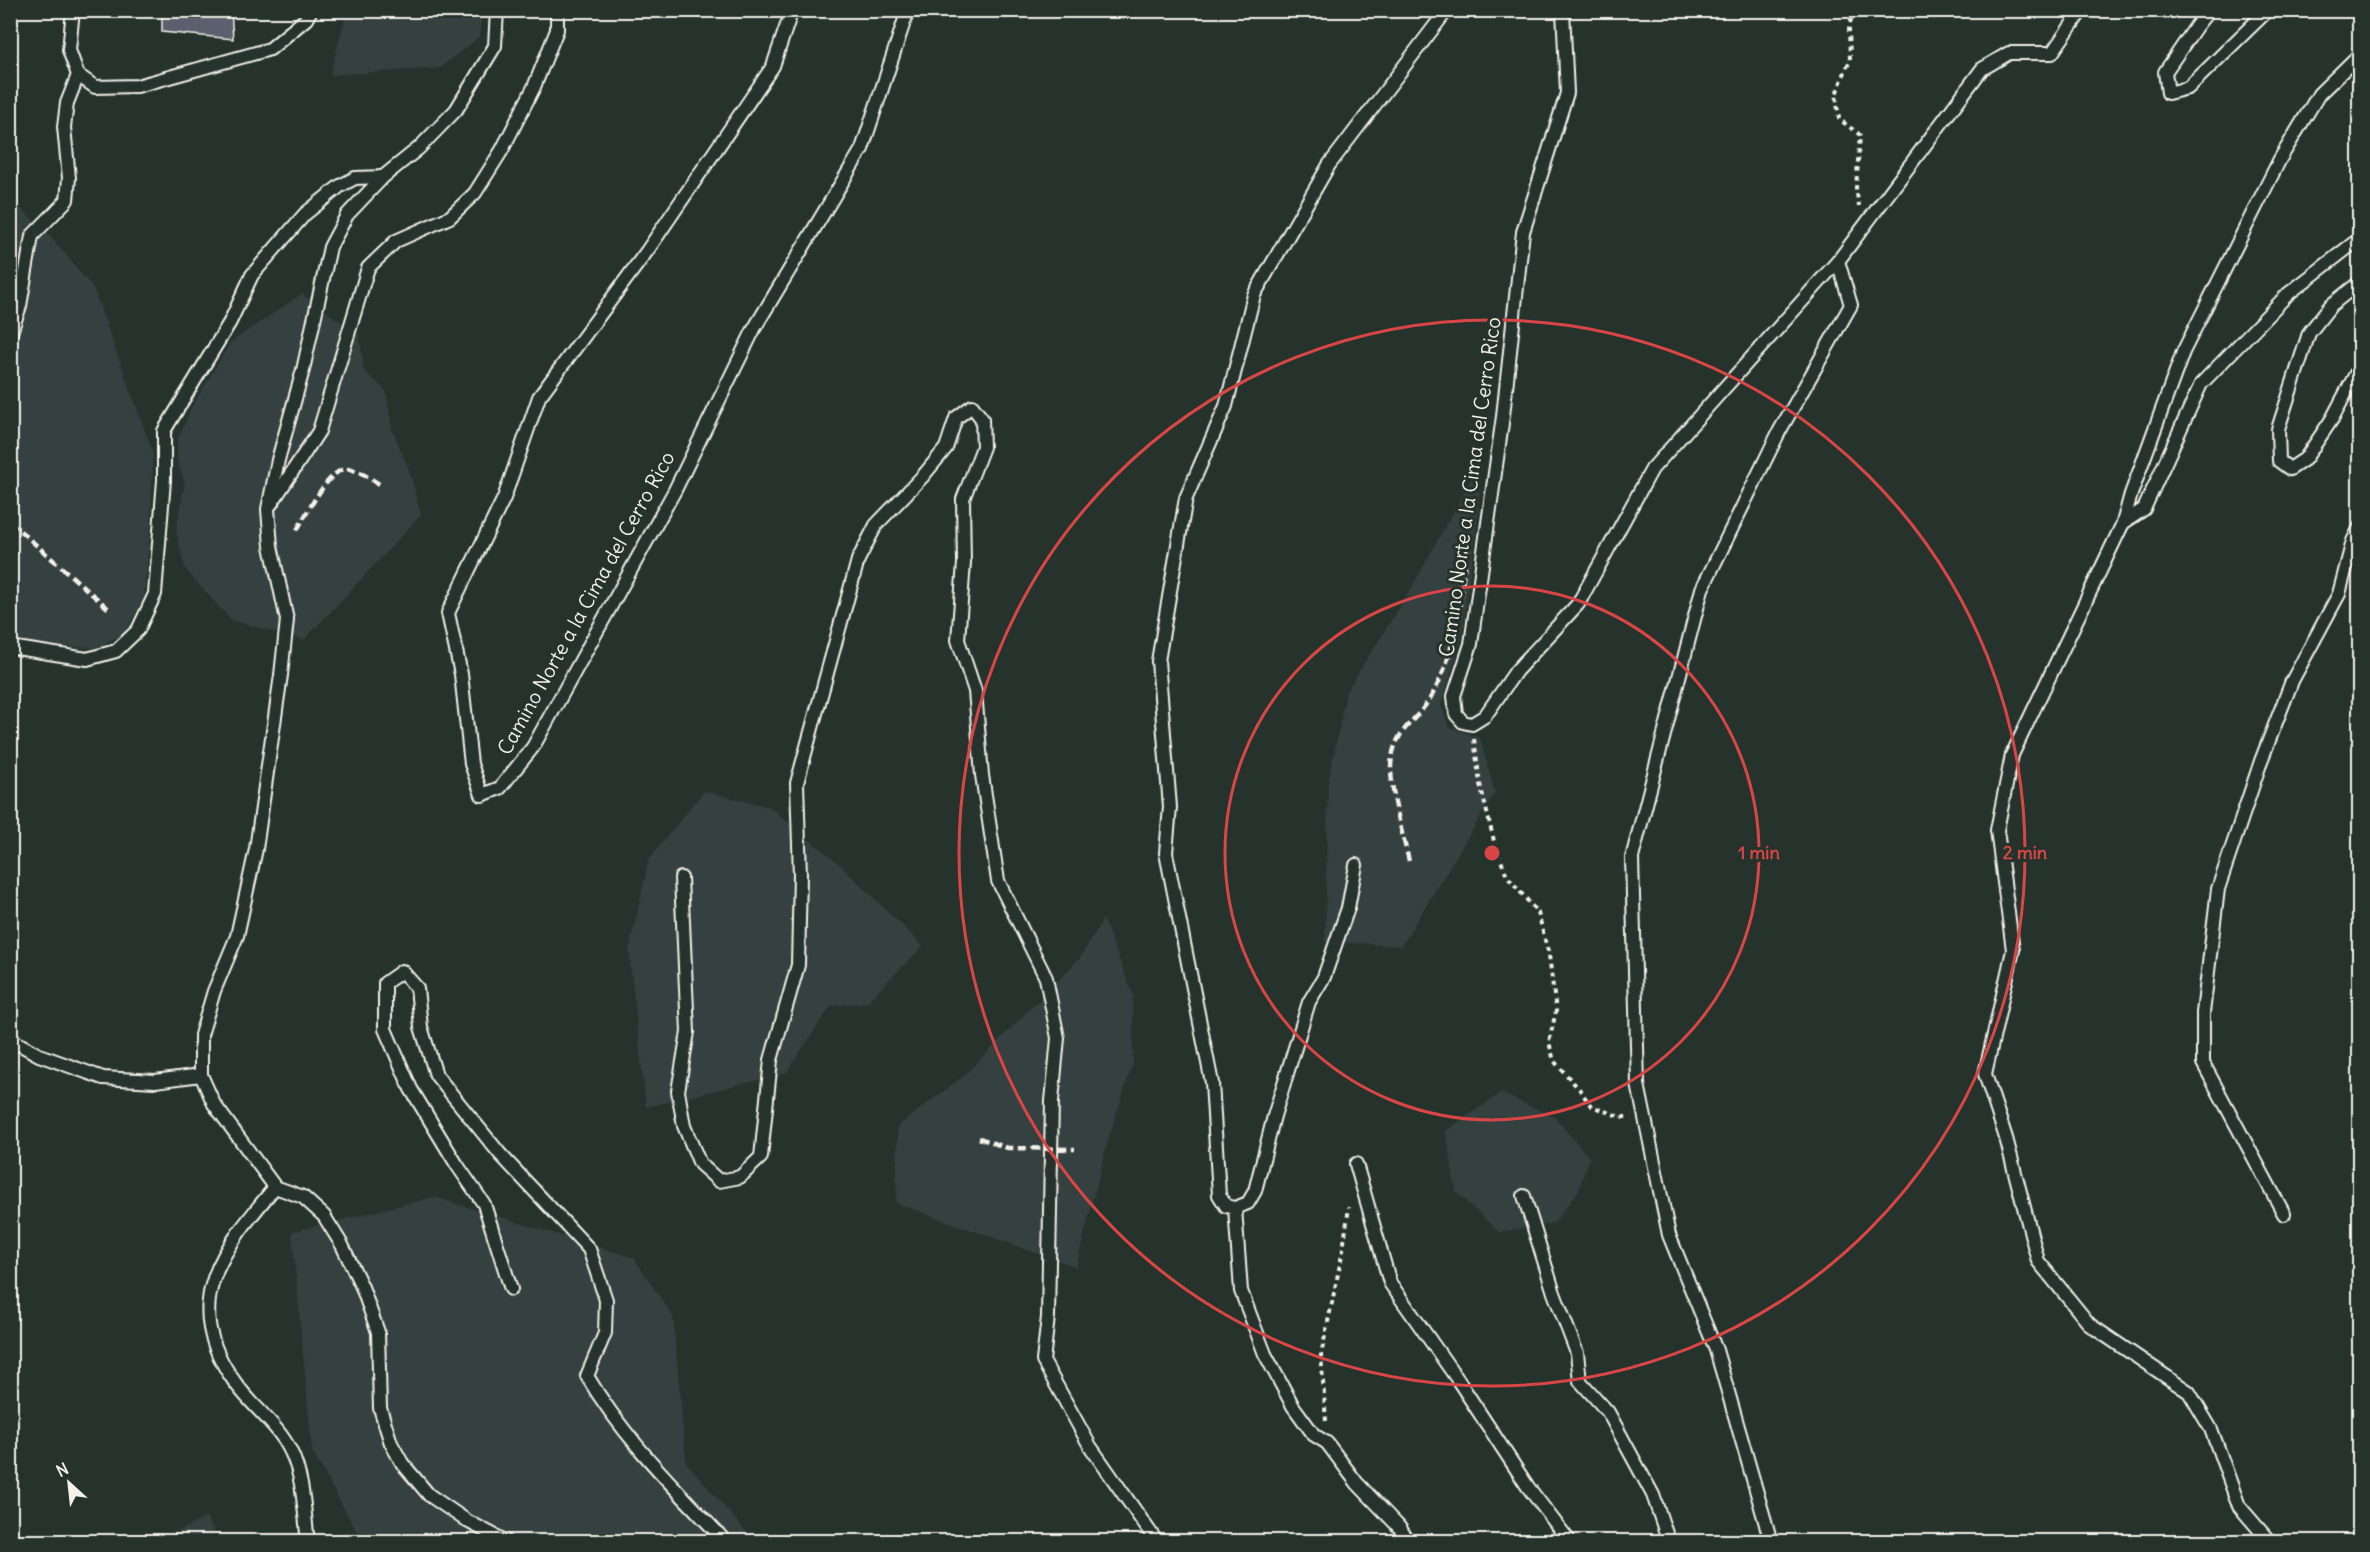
<svg xmlns="http://www.w3.org/2000/svg" width="2370" height="1552" viewBox="0 0 2370 1552" font-family="Delius,sans-serif">
<rect width="100%" height="100%" fill="#26332d"/>
<filter id="ink" filterUnits="userSpaceOnUse"><feTurbulence type="fractalNoise" baseFrequency=".0167" numOctaves="2"/><feDisplacementMap in="SourceGraphic" scale="12" xChannelSelector="R" yChannelSelector="G"/><feConvolveMatrix kernelMatrix="1 2 1 2 8 2 1 2 1" color-interpolation-filters="sRGB"/></filter>
<g filter="url(#ink)">
<!-- built -->
<g fill="#364040">
<polygon points="347,11 482,11 479,37 440,68 330,75"/>
<polygon points="10,198 49,235 93,288 153,453 151,522 144,598 125,633 95,648 31,645 11,634"/>
<polygon points="302,294 359,335 364,371 386,391 392,429 409,470 421,515 304,640 231,620 185,569 176,530 185,484 177,459 177,442 191,408 231,342"/>
<polygon points="1481,461 1478,514 1461,641 1441,705 1449,727 1480,738 1495,793 1401,946 1325,941 1328,784 1346,692 1410,591"/>
<polygon points="704,791 769,807 837,862 923,946 867,1002 831,1006 786,1073 646,1107 629,951 649,859"/>
<polygon points="1103,919 1133,995 1133,1063 1108,1140 1076,1267 896,1203 898,1126 965,1075 1080,958"/>
<polygon points="1501,1093 1554,1117 1589,1157 1579,1190 1554,1223 1499,1232 1456,1192 1446,1131"/>
<polygon points="434,1197 634,1258 673,1317 686,1462 754,1541 362,1541 312,1451 292,1232"/>
<polygon points="206,1517 219,1541 161,1541"/>
</g>
<!-- building -->
<polygon fill="#5c606e" stroke="#f4f1e8" stroke-width="1.5" points="162,10 231,10 233,39 162,32"/>
<g fill="none" stroke-linecap="round" stroke-linejoin="round">
<defs>
<g id="lane">
<polyline points="73,10 69,50 78,75 95,87 137,86 270,49 306,19 311,10"/>
<polyline points="497,10 495,46 456,110 419,148 383,177 347,215 330,247 303,370 278,460 268,509 271,546 287,620 281,675 256,849 237,936 214,991 201,1035 201,1075 214,1104 275,1187 303,1197 324,1216 342,1245 362,1287 378,1332 380,1408 391,1443 402,1463 429,1495 467,1521 507,1542"/>
<polyline points="792,10 773,66 647,251 539,397 504,498 448,613 461,674 471,764 482,795 500,788 533,747 675,490 754,329 862,149 908,10"/>
<polyline points="1563,10 1567,93 1523,232 1503,416 1471,644 1454,696 1456,714 1463,722 1472,724 1485,716 1516,671 1578,604 1652,469 1838,261 1982,69 2009,53 2052,53 2082,10"/>
<polyline points="2209,10 2197,25 2165,72 2168,93 2188,88 2268,10"/>
<polyline points="2360,54 2319,94 2280,159 2183,352 2131,494 2123,523 2144,509 2201,384 2288,294 2354,243 2360,243"/>
<polyline points="2360,282 2331,305 2309,333 2278,429 2279,461 2290,469 2305,459 2332,419 2360,366"/>
<polyline points="10,335 20,306 32,236 67,200 69,178 64,127 67,103 78,75"/>
<polyline points="271,504 319,431 368,268 396,241 450,217 475,193 502,150 534,87 557,30 557,10"/>
<polyline points="2123,523 2012,755 1997,830 2013,950 1985,1074 2006,1138 2038,1261 2090,1325 2189,1392 2211,1429 2239,1506 2270,1542"/>
<polyline points="10,647 87,659 116,651 138,630 155,594 164,480 164,431 230,322 252,275 305,214 340,186 355,178 383,177"/>
<polyline points="1356,865 1348,908 1324,977 1309,1002 1274,1116 1255,1191 1248,1203 1235,1208 1226,1206 1219,1195 1212,1083 1166,853 1170,807 1158,661 1186,498 1226,406 1254,295 1329,165 1447,10"/>
<polyline points="681,878 688,1032 678,1091 684,1126 700,1164 719,1181 740,1177 761,1157 771,1060 798,965 800,875 797,783 858,560 876,525 923,476 946,448 956,418 972,406 982,419 983,447 963,499 964,563 958,640 975,691 982,775 998,881 1046,978 1058,1038 1052,1101 1048,1317 1043,1361 1090,1446 1157,1542"/>
<polyline points="10,1039 39,1055 103,1078 155,1081 201,1075"/>
<polyline points="1356,1164 1390,1283 1458,1380 1528,1487 1570,1542"/>
<path d="M275 1187C223 1249 178 1303 234 1381 251 1406 278 1424 291 1452 304 1479 304 1512 308 1542"/>
<polyline points="1524,1196 1554,1293 1577,1353 1580,1381 1608,1412 1653,1495 1669,1542"/>
<polyline points="1235,1208 1241,1291 1265,1354 1293,1406 1314,1435 1327,1443 1357,1483 1399,1527 1409,1542"/>
<polyline points="2284,1214 2203,1063 2203,1013 2218,889 2261,761 2292,681 2339,594 2353,541 2360,527"/>
<path d="M511 1289 484 1204 457 1165 411 1089 385 1029V983L402 971 417 988 421 1027 436 1075 500 1154 589 1249 606 1300 605 1333 587 1376C624 1439 676 1489 726 1542"/>
<polyline points="1771,1542 1716,1350 1669,1235 1638,1084 1632,858 1702,589 1779,432 1851,305 1838,261"/>
</g>
</defs>
<!-- lane casing -->
<use href="#lane" stroke="#f4f1e8" stroke-width="16"/>
<!-- path -->
<g stroke="#f4f1e8" stroke-width="4" stroke-dasharray="4.5 4.5" stroke-linecap="butt">
<polyline points="1853,10 1849,29 1850,60 1836,94 1839,119 1860,135 1856,188 1859,206"/>
<polyline points="1474,739 1480,784 1495,845 1507,876 1538,913 1549,955 1556,1011 1549,1042 1554,1061 1580,1090 1591,1106 1621,1117 1629,1117"/>
<polyline points="1326,1421 1321,1355 1343,1250 1349,1207"/>
</g>
<!-- lane -->
<use href="#lane" stroke="#26332d" stroke-width="12"/>
<!-- rail -->
<g stroke="#f4f1e8" stroke-width="4.5" stroke-dasharray="9 4.5" stroke-linecap="butt">
<polyline points="450,10 452,18"/>
<polyline points="10,522 110,610"/>
<path d="M297 530C306 515 329 468 347 469 360 470 370 479 381 485"/>
<path d="M1409 861C1403 836 1387 781 1392 757 1397 729 1415 722 1429 700 1458 654 1460 598 1467 545"/>
<polyline points="979,1138 1008,1148 1075,1149"/>
</g>
</g>
</g>
<!-- distance rings -->
<g fill="none" stroke="#da4645" stroke-width="3">
<circle cx="1492" cy="853" r="267"/>
<circle cx="1492" cy="853" r="533"/>
</g>
<g text-anchor="middle" stroke-width="6" stroke-linejoin="round" paint-order="stroke">
<!-- street labels -->
<g font-size="20" fill="#f4f1e8" stroke="#26332d">
<text transform="translate(1470 487) rotate(-82)" y="7">Camino Norte a la Cima del Cerro Rico</text>
<text transform="translate(586 603) rotate(-61)" y="7">Camino Norte a la Cima del Cerro Rico</text>
</g>
</g>
<circle cx="1492" cy="853" r="9" fill="#da4645" stroke="#26332d" stroke-width="3"/>
<g font-size="18" text-anchor="middle" font-weight="bold" fill="#da4645" stroke="#26332d" stroke-width="6" stroke-linejoin="round" paint-order="stroke">
<text x="1759" y="859">1 min</text>
<text x="2025" y="859">2 min</text>
</g>
<!-- margin -->
<rect width="2370" height="1552" fill="none" stroke="#26332d" stroke-width="36"/>
<rect x="18" y="18" width="2334" height="1516" fill="none" stroke="#f4f1e8" stroke-width="2" filter="url(#ink)"/>
<!-- north arrow -->
<g transform="translate(69 1483) rotate(333)" stroke="#26332d" stroke-width="4.5" paint-order="stroke">
<path d="M0-4.5L10 22L0 15L-10 22Z" fill="#f4f1e8"/>
<text y="-9" font-size="16" font-weight="bold" text-anchor="middle" fill="#f4f1e8">N</text>
</g>
</svg>
